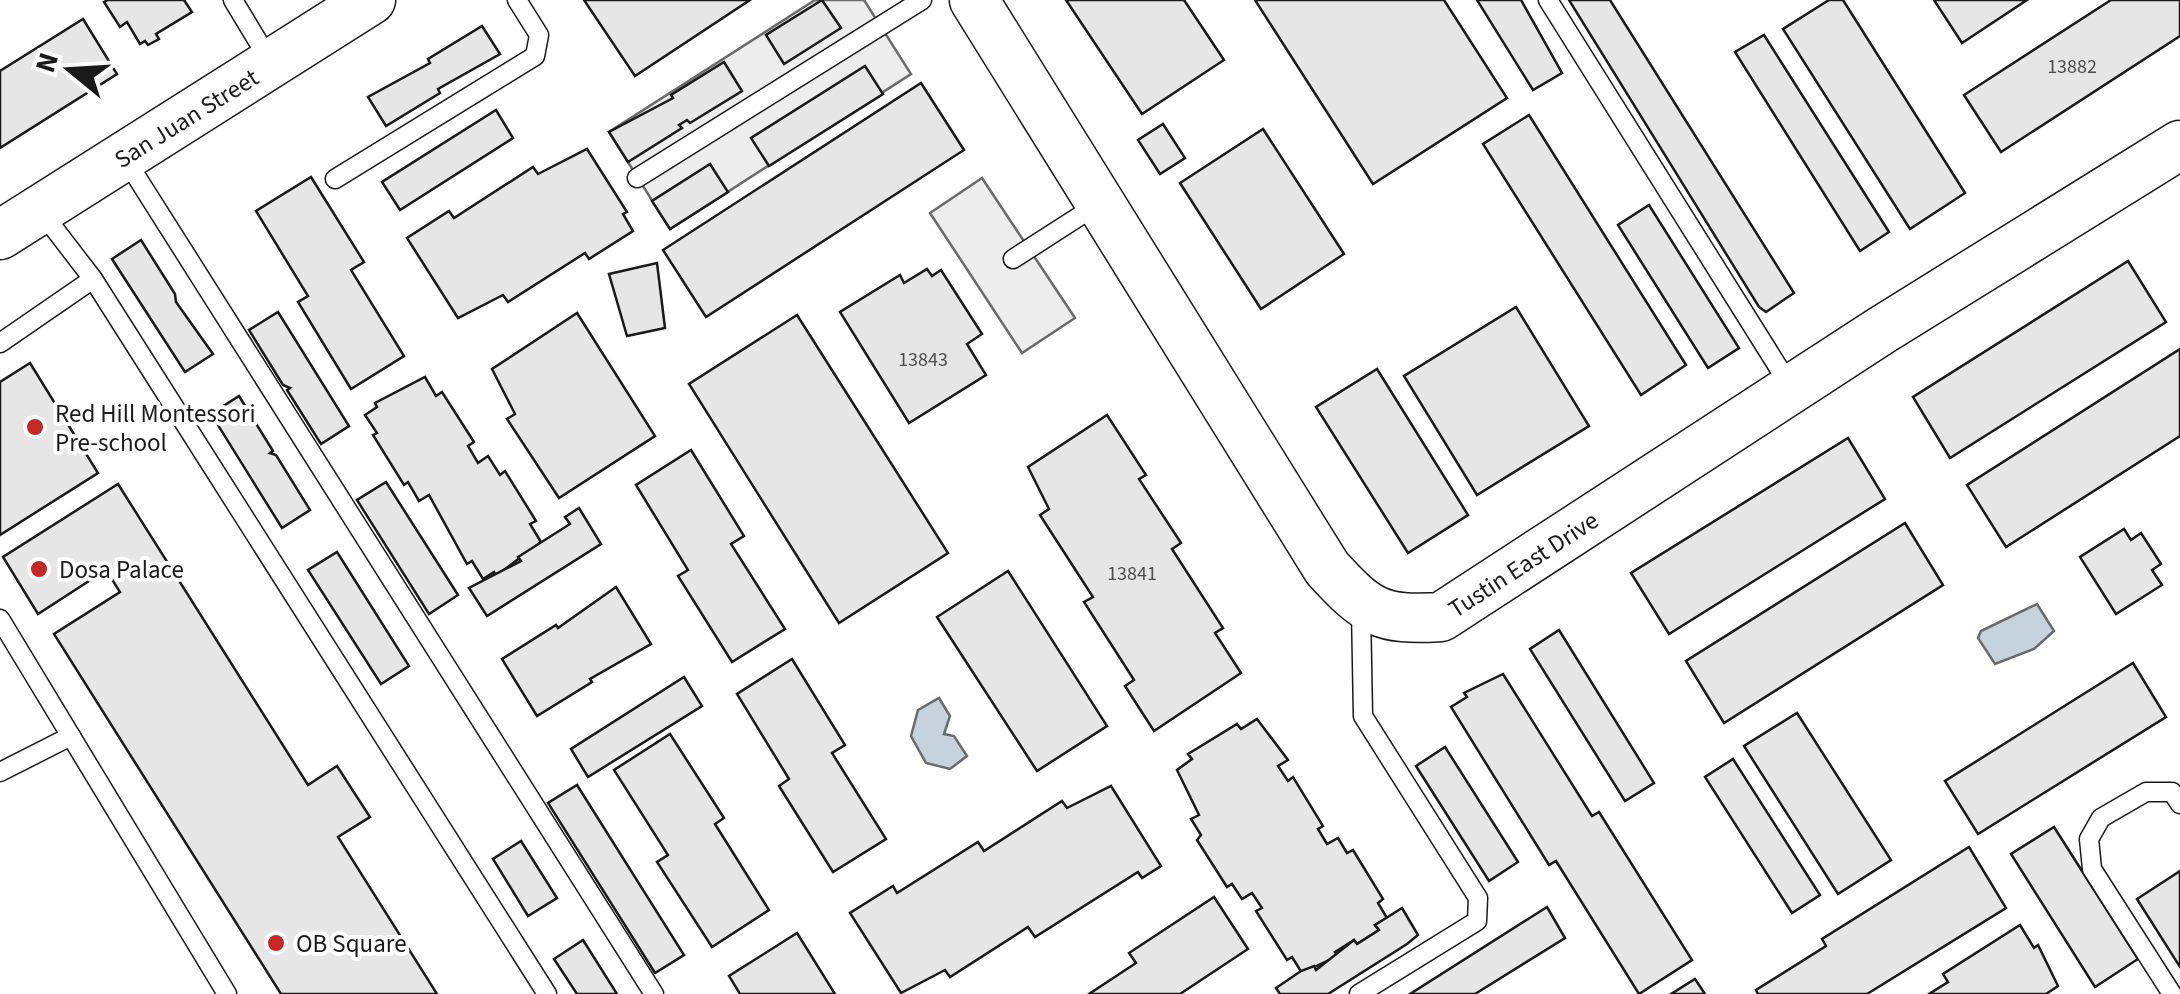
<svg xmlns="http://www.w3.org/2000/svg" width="2180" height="994" viewBox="0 0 2180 994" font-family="'Source Sans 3',sans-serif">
<rect width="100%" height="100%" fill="#fff"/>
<!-- parking -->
<g fill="#ededed" stroke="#6a6a6a" stroke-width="2.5">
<polygon points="815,0 864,0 911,74 670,229 609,132"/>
<polygon points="982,178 1075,318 1022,353 930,213"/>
</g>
<!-- water -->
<g fill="#c6d2dc" stroke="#6a6a6a" stroke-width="2.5">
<polygon points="2037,604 2054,631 2034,649 1995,664 1978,638 1981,631"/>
<polygon points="939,698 950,716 944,734 954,736 967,756 950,769 926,763 911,736 918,710"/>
</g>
<!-- building -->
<g fill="#e6e6e6" stroke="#1a1a1a" stroke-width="2.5">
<polygon points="108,0 184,0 192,12 156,34 159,39 148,45 145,41 140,44 127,22 120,27 104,2"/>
<polygon points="584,0 750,0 635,76"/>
<polygon points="822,0 841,28 784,64 766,35"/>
<polygon points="1066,0 1184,0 1224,60 1142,114"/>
<polygon points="1255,0 1444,0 1507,98 1373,184"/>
<polygon points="1477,0 1521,0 1562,73 1533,90"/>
<polygon points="1569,0 1610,0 1794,293 1766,312 1759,307"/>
<polygon points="1829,0 1843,0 1965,193 1910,229 1783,29"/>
<polygon points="1934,0 2027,0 1962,43"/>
<polygon points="2111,0 2180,0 2180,36 2001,152 1964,95"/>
<polygon points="83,19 117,74 0,148 0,71"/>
<polygon points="482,26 500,54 438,89 440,93 386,126 368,97 430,63 428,59"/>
<polygon points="1764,35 1889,232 1860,251 1735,52"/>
<polygon points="724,62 742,91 690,123 687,120 679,125 682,128 628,162 609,132 673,98 671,95"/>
<polygon points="865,66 883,94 769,166 751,138"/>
<polygon points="921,83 964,150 706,317 663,250"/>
<polygon points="496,110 513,138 400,210 382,182"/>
<polygon points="1529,115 1686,365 1641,395 1483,144"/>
<polygon points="1163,124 1185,158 1160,174 1138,140"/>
<polygon points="1263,129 1344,254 1261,309 1180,183"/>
<polygon points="587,149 627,212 623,214 633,231 589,259 585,253 508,302 503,295 458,318 407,238 449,211 454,218 533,167 538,174"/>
<polygon points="710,164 728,192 670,229 652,201"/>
<polygon points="311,177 364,262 351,270 404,356 351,389 298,302 308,296 256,211"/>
<polygon points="1649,205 1739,348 1708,368 1618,225"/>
<polygon points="141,240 175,294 176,302 213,354 185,372 112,259"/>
<polygon points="2128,261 2166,322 1950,458 1913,397"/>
<polygon points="657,263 665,328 627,336 609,274"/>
<polygon points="927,269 932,276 941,270 982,334 967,344 986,375 909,423 840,312 900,275 904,283"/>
<polygon points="1516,307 1589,426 1477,495 1404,376"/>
<polygon points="278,312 349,426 321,444 287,390 290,388 283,385 249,330"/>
<polygon points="577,313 655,436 559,498 507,419 515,414 492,369"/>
<polygon points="797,315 948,553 839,623 689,384"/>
<polygon points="2180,349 2180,436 2006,547 1967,485"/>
<polygon points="30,363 98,473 0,535 0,382"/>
<polygon points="1377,369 1468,515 1408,553 1316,407"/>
<polygon points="425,377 436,396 442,392 474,442 468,446 478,463 488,456 500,475 505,471 536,521 530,524 541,542 496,576 494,572 483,579 472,561 467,564 429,495 419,501 408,482 404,485 373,435 377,433 365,415 377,407 375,403"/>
<polygon points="239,396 273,451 270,453 276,455 310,510 282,528 211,414"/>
<polygon points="1107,415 1146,475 1139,479 1181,543 1172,549 1223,628 1215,633 1241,673 1154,731 1125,686 1134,680 1084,602 1093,597 1040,515 1049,509 1028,467"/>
<polygon points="1848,438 1885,499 1669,634 1631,573"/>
<polygon points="691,450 744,536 731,544 785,629 732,662 678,576 688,570 636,485"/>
<polygon points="386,482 458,595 429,614 357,500"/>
<polygon points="118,484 308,785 337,766 370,817 338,837 437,994 281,994 54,634 120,592 106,570 38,614 3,557"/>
<polygon points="579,508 601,544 487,616 469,588 521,561 518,557 570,524 565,517"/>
<polygon points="1905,523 1943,585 1724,723 1686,661"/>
<polygon points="2124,529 2131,540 2141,533 2161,564 2152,570 2162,585 2116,614 2080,557"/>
<polygon points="337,552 409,666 381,684 308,570"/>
<polygon points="1008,571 1107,726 1037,771 937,617"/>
<polygon points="616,587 651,644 590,679 592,682 537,716 502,659 556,625 558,628"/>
<polygon points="1559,630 1654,783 1625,801 1530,649"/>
<polygon points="792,659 845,745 832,753 886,839 833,872 779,786 789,779 737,694"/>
<polygon points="2133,663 2166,717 1978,834 1945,781"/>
<polygon points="1503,674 1592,816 1599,812 1692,960 1639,994 1556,861 1549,865 1451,707 1467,697 1464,693"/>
<polygon points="684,677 702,706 588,777 571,749"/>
<polygon points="1797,713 1891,860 1838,894 1744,746"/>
<polygon points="1257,719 1288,760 1278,766 1288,781 1293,777 1323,826 1318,829 1327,844 1338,838 1347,853 1353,850 1383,899 1378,903 1387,918 1375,925 1379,930 1357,944 1354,940 1335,952 1338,956 1302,973 1292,957 1287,960 1256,911 1262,908 1252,893 1242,899 1232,884 1227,887 1197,840 1201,835 1191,819 1199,815 1177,770 1192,759 1188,754 1237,724 1241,729"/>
<polygon points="670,734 724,818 715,824 769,910 712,947 657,862 668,855 614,770"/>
<polygon points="1445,747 1518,862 1489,881 1416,766"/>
<polygon points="1733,759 1820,895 1792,913 1705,777"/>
<polygon points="577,785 684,955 655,973 548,803"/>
<polygon points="1111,786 1161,866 1142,878 1138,872 1035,937 1028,927 950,977 945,970 901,993 850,913 893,886 897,893 978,842 984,851 1062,801 1067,808"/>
<polygon points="2054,827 2138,959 2095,987 2011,854"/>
<polygon points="521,841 557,898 528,916 493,859"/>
<polygon points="1969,847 2006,908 1867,994 1758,994 1756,990 1826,946 1822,939"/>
<polygon points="2180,871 2180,967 2137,899"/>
<polygon points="1214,897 1248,949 1180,994 1089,994 1136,963 1129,953"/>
<polygon points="1547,907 1565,938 1475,994 1410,994"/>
<polygon points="1402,908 1418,935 1407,944 1328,994 1280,994 1276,988 1301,971 1314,966 1316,970 1354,940 1357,944 1379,930 1375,925"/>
<polygon points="2020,925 2034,948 2038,945 2058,986 2046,994 1929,994 1948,982 1943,974"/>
<polygon points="797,933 835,994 740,994 729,976"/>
<polygon points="583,940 617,994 577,994 554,959"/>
<polygon points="1695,979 1705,994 1671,994"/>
</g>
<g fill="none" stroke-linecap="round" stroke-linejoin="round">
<defs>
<g id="lane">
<polyline points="233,0 271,63"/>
<polyline points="1548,0 1792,389"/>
<polyline points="124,157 654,994"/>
<polyline points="637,178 922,0"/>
<polyline points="335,179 535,56 539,35 517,0"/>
<polyline points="1013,259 1097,205"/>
<polyline points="93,279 547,994"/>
<polyline points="0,343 93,279 40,210"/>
<polyline points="0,619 227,994"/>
<polyline points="0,772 71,736"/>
<polyline points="1359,994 1477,921 1478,898 1363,716 1361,609"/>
<polyline points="2172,994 2092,869 2089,839 2101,818 2146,792 2172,792 2180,804"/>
</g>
<g id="secondary">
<path d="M974 0 1327 568C1367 612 1380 621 1441 617L1882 330 2180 145"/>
<polyline points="0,235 371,0"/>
</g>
</defs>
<!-- lane casing -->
<use href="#lane" stroke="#1a1a1a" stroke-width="21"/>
<!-- secondary casing -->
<use href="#secondary" stroke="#1a1a1a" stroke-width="51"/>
<!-- lane -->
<use href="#lane" stroke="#fff" stroke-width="18"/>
<!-- secondary -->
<use href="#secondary" stroke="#fff" stroke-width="48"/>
</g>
<!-- markers -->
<g fill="#c62828" stroke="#fff" stroke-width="4">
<circle cx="35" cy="427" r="10"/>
<circle cx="39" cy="569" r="10"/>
<circle cx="276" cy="943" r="10"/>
</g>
<g text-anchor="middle" stroke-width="8" stroke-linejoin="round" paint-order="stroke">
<!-- number labels -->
<g font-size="20" fill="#4d4d4d">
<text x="2072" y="73">13882</text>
<text x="923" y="366">13843</text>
<text x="1132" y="580">13841</text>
</g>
<!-- street labels -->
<g font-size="25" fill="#1a1a1a" stroke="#fff">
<text transform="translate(186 118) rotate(-32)" y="9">San Juan Street</text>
<text transform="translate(1523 564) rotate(-33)" y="9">Tustin East Drive</text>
</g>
<!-- poi labels -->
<g font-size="25" fill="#1a1a1a" stroke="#fff" text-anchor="start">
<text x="55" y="422">Red Hill Montessori<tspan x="55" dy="29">Pre-school</tspan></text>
<text x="59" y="578">Dosa Palace</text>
<text x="296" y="952">OB Square</text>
</g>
</g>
<!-- north arrow -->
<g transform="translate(70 70) rotate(288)" stroke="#ffffff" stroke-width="8" paint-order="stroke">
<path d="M0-8L18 38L0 25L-18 38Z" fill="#1a1a1a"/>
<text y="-15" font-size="28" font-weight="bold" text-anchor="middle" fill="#1a1a1a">N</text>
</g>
</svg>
